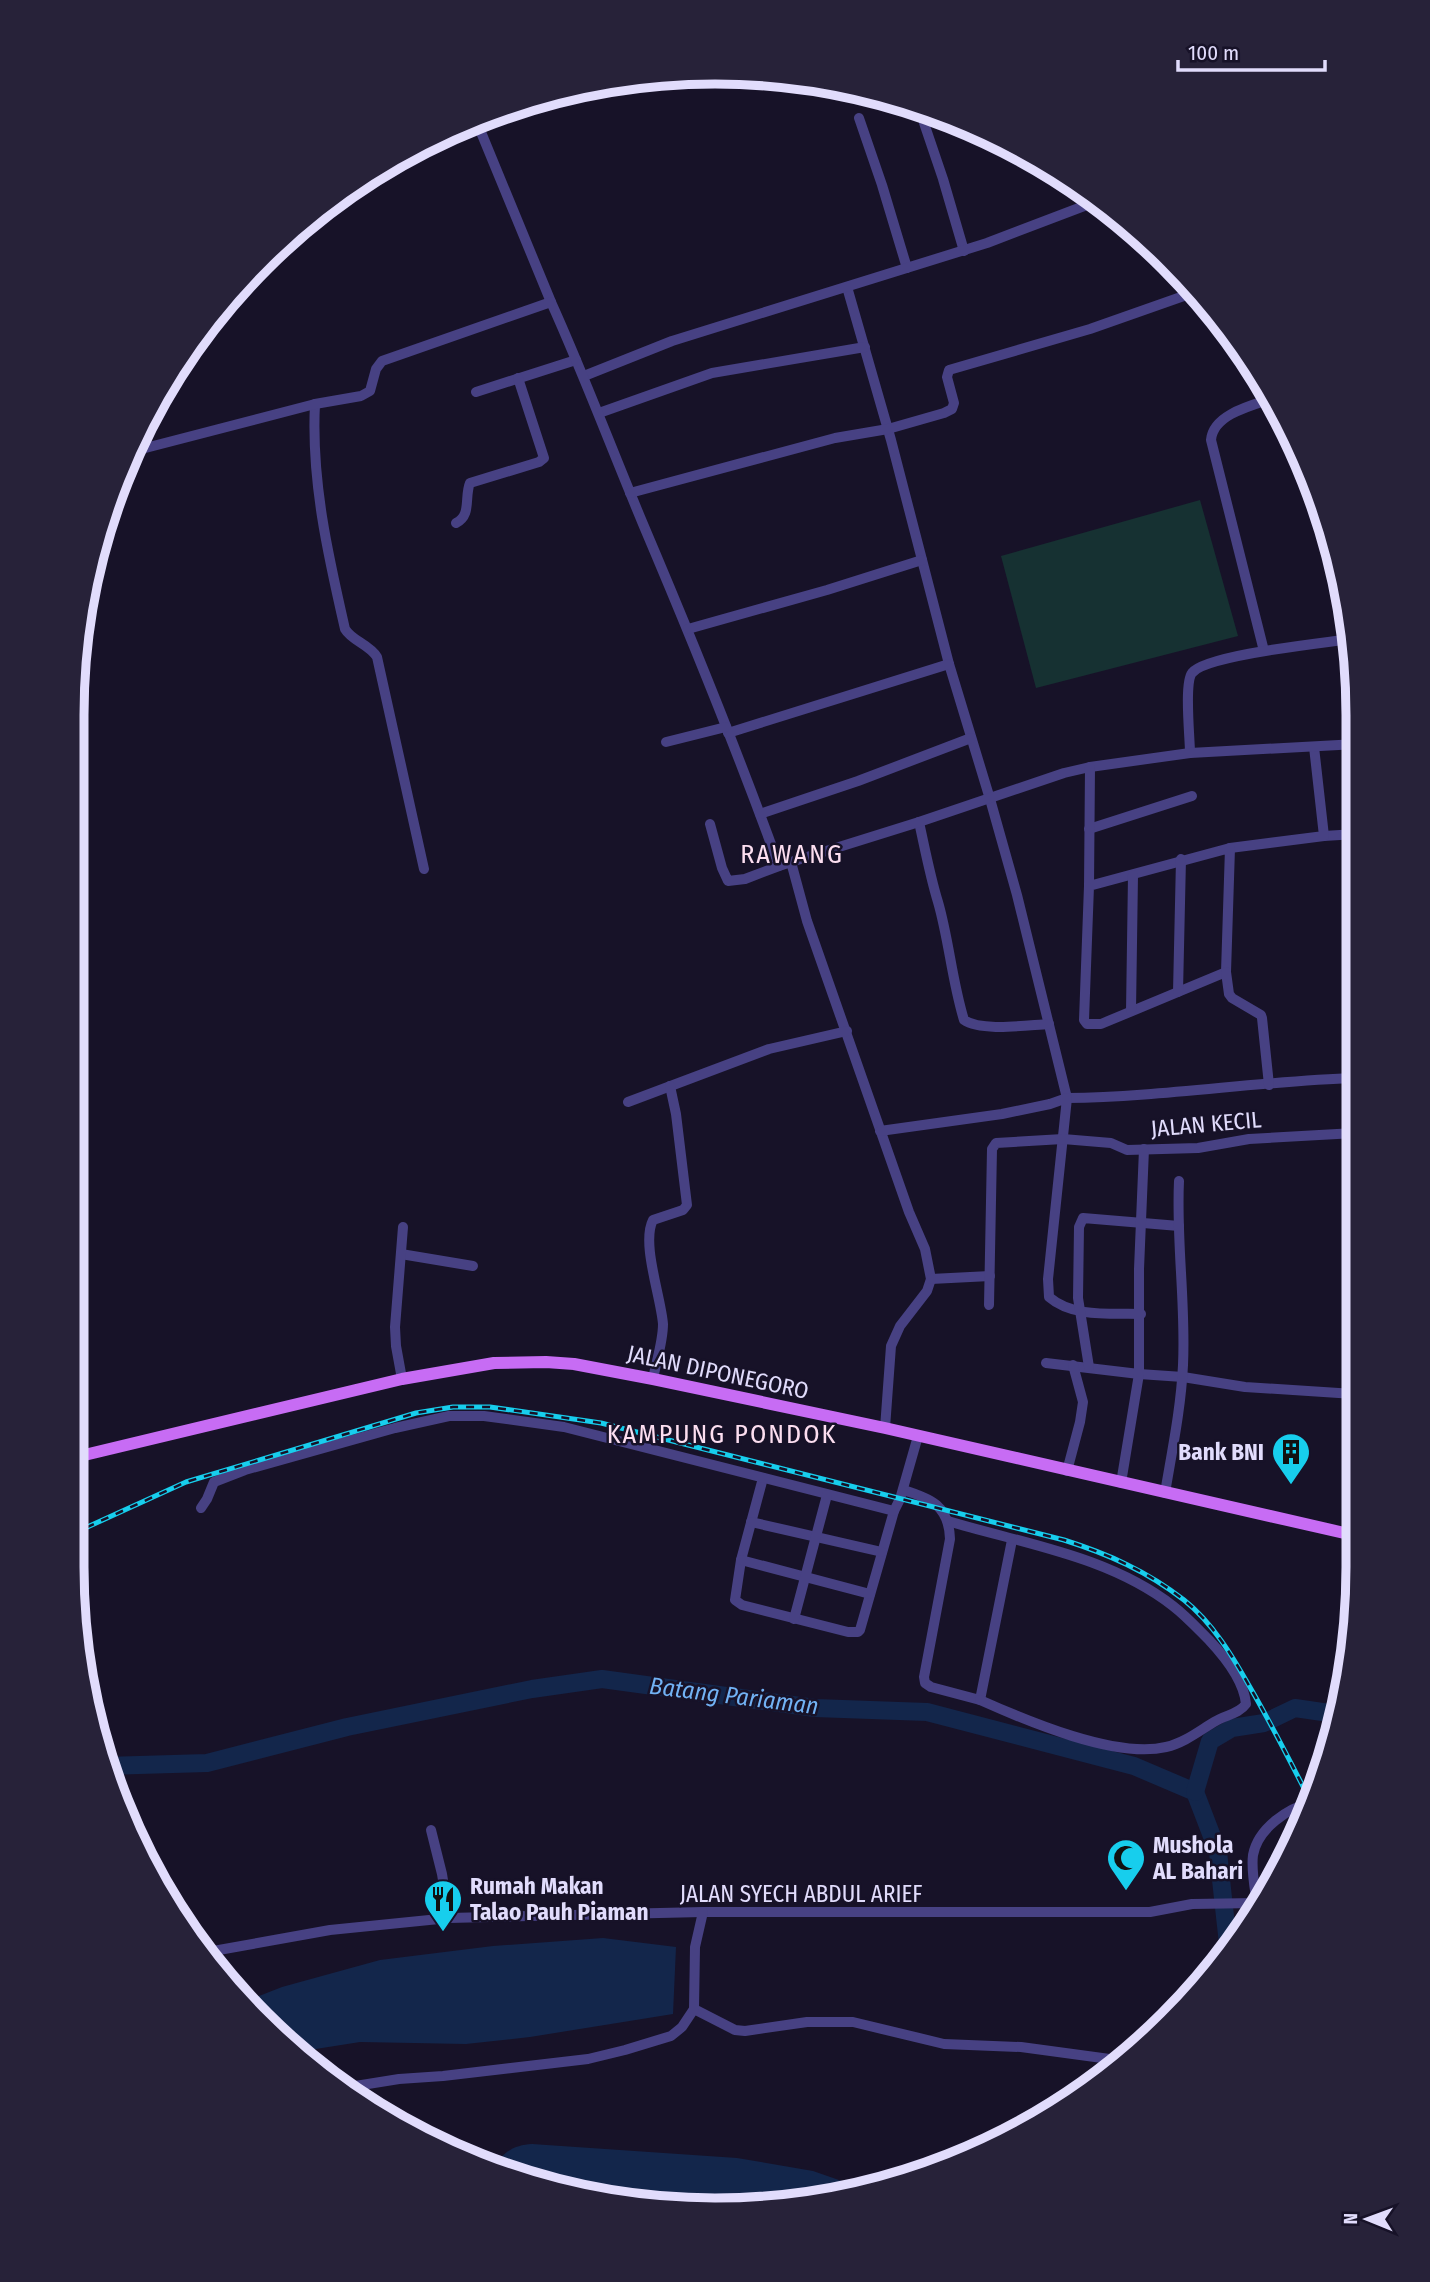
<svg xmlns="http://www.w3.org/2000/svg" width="1430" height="2282" viewBox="0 0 1430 2282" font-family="'Fira Sans Condensed',sans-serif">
<rect width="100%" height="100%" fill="#171228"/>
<!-- green -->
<polygon fill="#163132" points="1200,500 1238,636 1036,688 1001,556"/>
<!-- water -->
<g fill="#13264b">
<polygon points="603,1938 676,1947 673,2014 530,2037 466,2044 360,2042 303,2051 249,2000 282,1987 380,1960 493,1946"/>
<path d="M532 2144 737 2158 813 2171 859 2187 715 2210 509 2176 493 2169C502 2152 514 2145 532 2144Z"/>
</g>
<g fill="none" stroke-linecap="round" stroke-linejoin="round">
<!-- river -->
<g stroke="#13264b" stroke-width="18">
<polyline points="105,1766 207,1763 347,1727 532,1689 602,1679 815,1708 927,1712 1134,1766 1195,1792 1218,1852 1229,1953"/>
<polyline points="1195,1792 1210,1741 1232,1728 1264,1723 1295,1708 1336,1714"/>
</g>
<!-- minor -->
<g stroke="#474183" stroke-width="10">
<polyline points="859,118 882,185 907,268"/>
<polyline points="476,120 551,302"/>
<polyline points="924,123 943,179 964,251"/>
<path d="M847 287 891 440 949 664 990 799 1017 895 1067 1098C1163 1097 1259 1081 1355 1078"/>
<polyline points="584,376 672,341 987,243 1100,200"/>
<polyline points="476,392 576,360"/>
<path d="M315 404C311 480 328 555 345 629 352 641 369 644 377 657L424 869"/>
<polyline points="599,413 712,373 865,347"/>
<path d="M130 452 315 404 361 396 370 391 376 369 382 361 551 302C584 375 612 450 643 524 691 637 737 750 779 866L791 862 807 921 909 1212 925 1249 931 1279 927 1291 900 1326 891 1346 885 1428"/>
<polyline points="630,493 835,438 888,429 944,413 952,409 954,403 947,377 949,370 1090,329 1198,291"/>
<path d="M456 523C472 515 464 497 470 483L539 462 544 458 518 378"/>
<polyline points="688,629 827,590 922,560"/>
<path d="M1264 651 1211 440C1213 414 1253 405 1274 398"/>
<polyline points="728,733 949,664"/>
<polyline points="666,742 726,727"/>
<path d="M1190 753C1190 738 1184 683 1192 673 1205 655 1324 643 1350 639"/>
<polyline points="760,814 858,781 971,738"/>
<path d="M919 822C925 849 930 876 938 902 949 940 952 981 964 1020 981 1032 1028 1025 1049 1024"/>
<polyline points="710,824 722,868 728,881 745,879 779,866"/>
<polyline points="1089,829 1192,796"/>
<polyline points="1324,836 1356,834"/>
<polyline points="1230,848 1324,836 1314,747"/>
<polyline points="791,862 919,822 1064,773 1090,767 1190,753 1357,744"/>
<polyline points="1089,886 1230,848 1226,972 1101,1024 1087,1024 1084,1020 1089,886 1090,767"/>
<polyline points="1226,972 1229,994 1232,998 1261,1015 1262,1018 1269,1085"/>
<polyline points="1178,992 1181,859"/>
<polyline points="1131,1011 1133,875"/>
<polyline points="628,1102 769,1049 847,1031"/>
<path d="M880 1131 1002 1114 1050 1104 1067 1098 1048 1279 1049 1297C1073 1318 1112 1313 1141 1314"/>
<polyline points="401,1254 473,1266"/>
<polyline points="931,1279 990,1276"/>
<polyline points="989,1305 992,1149 996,1143 1063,1139 1111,1143 1127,1150 1198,1148 1249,1139 1355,1133"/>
<polyline points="1046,1363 1139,1374 1183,1377 1245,1387 1354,1394"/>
<polyline points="1089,1367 1078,1298 1079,1227 1083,1218 1179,1226"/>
<polyline points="402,1379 396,1346 395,1327 403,1227"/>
<path d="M653 1379C656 1362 663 1342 663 1324 661 1297 641 1243 653 1220L683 1210 687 1205 676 1114 670 1086"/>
<polyline points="1067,1471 1080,1422 1083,1402 1073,1365"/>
<polyline points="763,1478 741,1560 735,1600 742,1605 848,1632 858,1632 860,1630 894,1511"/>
<polyline points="1121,1483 1139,1374 1139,1269 1144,1149"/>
<path d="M903 1490C931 1498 949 1506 950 1539L924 1677 925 1683 931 1687 980 1700 1012 1540"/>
<path d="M1165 1493C1172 1451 1181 1408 1183 1365 1186 1303 1176 1242 1179 1181"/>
<polyline points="201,1508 207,1499 214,1482 245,1470 395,1428 449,1416 484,1416 564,1427 894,1511 900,1499 918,1436"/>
<path d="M948 1521C1024 1544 1109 1556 1173 1606 1186 1616 1197 1628 1209 1640 1224 1656 1244 1681 1246 1704 1239 1714 1225 1715 1214 1722 1199 1731 1184 1743 1166 1747 1116 1759 1027 1721 980 1700"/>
<polyline points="751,1522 882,1552"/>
<polyline points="741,1560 870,1594"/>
<polyline points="794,1619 827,1495"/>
<polyline points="431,1830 442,1874 449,1918"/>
<path d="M1257 1904C1255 1889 1251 1871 1253 1855 1258 1828 1288 1808 1312 1802"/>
<polyline points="202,1953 330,1930 449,1918 703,1912 1150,1912 1192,1904 1257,1903"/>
<polyline points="694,2009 735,2030 745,2031 807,2022 853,2022 944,2044 1021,2047 1117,2060"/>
<polyline points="343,2088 399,2079 443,2076 588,2059 625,2050 671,2036 682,2027 694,2009 695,1947 703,1912"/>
</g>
<!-- major -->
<polyline stroke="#c76cf4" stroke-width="12" points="72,1458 402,1379 494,1363 546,1362 574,1364 653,1379 885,1428 1353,1535"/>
<defs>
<path id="rail" d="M72 1534 186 1482 416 1413 453 1407H490L601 1423 1064 1540C1108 1554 1147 1571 1184 1600 1213 1623 1233 1657 1251 1689 1273 1727 1292 1765 1312 1804"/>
</defs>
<!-- rail casing -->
<use href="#rail" stroke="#17ceed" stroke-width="5"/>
<!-- rail -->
<use href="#rail" stroke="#171228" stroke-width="2.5" stroke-dasharray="8" stroke-linecap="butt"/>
</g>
<!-- icons -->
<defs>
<symbol id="building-pin" viewBox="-11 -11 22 30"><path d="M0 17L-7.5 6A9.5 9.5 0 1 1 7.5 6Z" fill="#17ceed" stroke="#171228"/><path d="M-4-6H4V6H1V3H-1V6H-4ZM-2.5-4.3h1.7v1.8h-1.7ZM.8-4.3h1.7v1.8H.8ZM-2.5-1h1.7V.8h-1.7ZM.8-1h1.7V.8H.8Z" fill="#111"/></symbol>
<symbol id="mosque-pin" viewBox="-11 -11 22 30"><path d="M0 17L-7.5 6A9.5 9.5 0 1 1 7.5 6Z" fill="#17ceed" stroke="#171228"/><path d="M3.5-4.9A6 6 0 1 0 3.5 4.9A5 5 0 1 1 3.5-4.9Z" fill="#111"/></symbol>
<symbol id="restaurant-pin" viewBox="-11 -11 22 30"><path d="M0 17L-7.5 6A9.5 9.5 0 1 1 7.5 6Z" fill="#17ceed" stroke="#171228"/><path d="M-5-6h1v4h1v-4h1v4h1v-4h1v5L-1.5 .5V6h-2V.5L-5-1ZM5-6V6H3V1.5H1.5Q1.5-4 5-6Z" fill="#111"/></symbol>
</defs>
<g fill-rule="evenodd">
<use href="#building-pin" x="1269" y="1430" width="44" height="60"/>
<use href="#mosque-pin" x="1104" y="1836" width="44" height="60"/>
<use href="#restaurant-pin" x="421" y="1877" width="44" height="60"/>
</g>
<g text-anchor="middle" stroke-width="5" stroke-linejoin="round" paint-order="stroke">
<!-- street labels -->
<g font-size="23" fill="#e1dcfc" stroke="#171228">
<text transform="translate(1206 1124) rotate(-5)" y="8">JALAN KECIL</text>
<text transform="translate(718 1372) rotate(12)" y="8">JALAN DIPONEGORO</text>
<text x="801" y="1902">JALAN SYECH ABDUL ARIEF</text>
</g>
<!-- poi labels -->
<g font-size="23" font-weight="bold" fill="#e1dcfc" stroke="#171228" text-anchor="start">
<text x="1264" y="1460" text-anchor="end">Bank BNI</text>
<text x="1153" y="1853">Mushola<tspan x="1153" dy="26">AL Bahari</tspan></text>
<text x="470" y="1894">Rumah Makan<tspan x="470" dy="26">Talao Pauh Piaman</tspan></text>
</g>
<!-- water labels -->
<g font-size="24" font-style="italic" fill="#72b2f4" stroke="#171228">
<text transform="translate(734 1696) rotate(7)" y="8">Batang Pariaman</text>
</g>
<!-- quarter labels -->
<g font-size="26" letter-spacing="2" fill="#fcdef0" stroke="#171228">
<text x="792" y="863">RAWANG</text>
<text x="722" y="1443">KAMPUNG PONDOK</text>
</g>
</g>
<!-- crop -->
<path d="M0 0H1430V2282H0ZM715 84H715A631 631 0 0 1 1346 715V1567A631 631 0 0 1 715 2198H715A631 631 0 0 1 84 1567V715A631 631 0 0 1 715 84Z" fill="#272239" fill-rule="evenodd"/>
<path fill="none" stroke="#e1dcfc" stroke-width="9" d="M715 84H715A631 631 0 0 1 1346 715V1567A631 631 0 0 1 715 2198H715A631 631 0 0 1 84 1567V715A631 631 0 0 1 715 84Z"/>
<!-- north arrow -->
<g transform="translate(1367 2219) rotate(271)" stroke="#171228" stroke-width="5" paint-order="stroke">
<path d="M0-5L12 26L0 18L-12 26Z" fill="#e1dcfc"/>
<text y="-10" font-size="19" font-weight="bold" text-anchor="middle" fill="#e1dcfc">N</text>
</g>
<!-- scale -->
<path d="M1178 60v10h147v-10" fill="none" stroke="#e1dcfc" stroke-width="3.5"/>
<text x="1188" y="60" font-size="21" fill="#e1dcfc" stroke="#171228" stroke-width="5" paint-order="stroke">100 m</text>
</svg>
